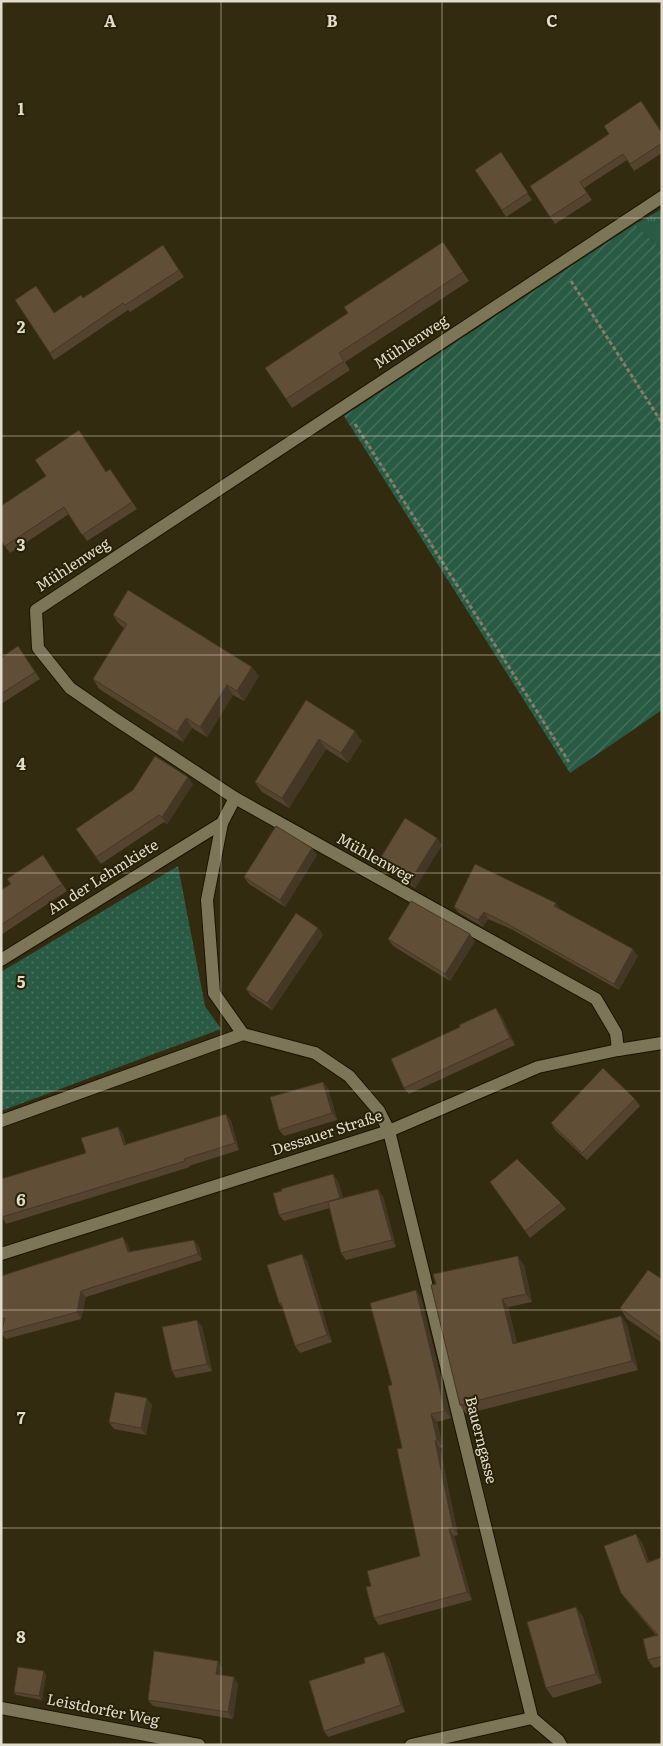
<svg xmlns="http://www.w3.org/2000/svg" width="663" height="1746" viewBox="0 0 663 1746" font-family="Literata,serif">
<defs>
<pattern id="grass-tufts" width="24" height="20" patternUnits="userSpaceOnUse" patternTransform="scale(1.25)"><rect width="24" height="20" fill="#295b44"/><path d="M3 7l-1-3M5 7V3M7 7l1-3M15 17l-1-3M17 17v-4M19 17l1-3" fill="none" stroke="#48725e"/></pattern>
<pattern id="park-dots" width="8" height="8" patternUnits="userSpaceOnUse" patternTransform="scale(1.25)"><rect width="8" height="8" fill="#295b44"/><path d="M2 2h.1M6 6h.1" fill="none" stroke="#48725e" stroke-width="1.8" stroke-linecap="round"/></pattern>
<pattern id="garden-furrows" width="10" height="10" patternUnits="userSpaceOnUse" patternTransform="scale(1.25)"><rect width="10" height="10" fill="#295b44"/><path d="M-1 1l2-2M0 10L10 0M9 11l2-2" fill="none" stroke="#48725e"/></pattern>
</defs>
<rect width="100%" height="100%" fill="#322b0f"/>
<!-- grass -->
<polygon fill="url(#grass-tufts)" points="662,209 662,251 635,224"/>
<!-- park -->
<polygon fill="url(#park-dots)" points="178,866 205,1006 221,1029 1,1111 1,972"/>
<!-- garden -->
<polygon fill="url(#garden-furrows)" points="635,224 662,251 662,710 570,773 344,416"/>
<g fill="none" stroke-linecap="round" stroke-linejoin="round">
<defs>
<g id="street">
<polyline points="1,960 222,823 235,798"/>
<polyline points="243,1034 315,1053 349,1076 379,1111 389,1131 532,1718 558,1740 561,1745"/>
<polyline points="618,1050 616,1033 596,999 235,798 112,717 70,688 38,648 36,610 662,197"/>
<polyline points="1,1121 243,1034 214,993 207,900 222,823"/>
<polyline points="1,1708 199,1745"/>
<polyline points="411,1745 532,1718"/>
</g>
<polyline id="secondary" points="1,1254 389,1131 538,1067 618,1050 662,1043"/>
</defs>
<!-- street casing -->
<use href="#street" stroke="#1a1300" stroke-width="14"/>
<!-- secondary casing -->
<use href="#secondary" stroke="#1a1300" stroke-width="14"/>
<!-- path -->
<g stroke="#847e68" stroke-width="3" stroke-dasharray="4 2.5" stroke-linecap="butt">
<polyline points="571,281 662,423"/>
<polyline points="355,424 569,762"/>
</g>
<!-- street -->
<use href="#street" stroke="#7d7558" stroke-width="12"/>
<!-- secondary -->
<use href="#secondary" stroke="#7d7558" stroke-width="12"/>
</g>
<!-- wall -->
<g fill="#53432f">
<polygon points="662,132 662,153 634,171 627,160 584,188 592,200 555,224 530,186"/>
<polygon points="501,152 532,200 506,217 475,170"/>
<polygon points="443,242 469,281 345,362 350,370 292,408 286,399 348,313"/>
<polygon points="163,245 184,277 130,312 128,310 54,360 15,300 54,313 83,298"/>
<polygon points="110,469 137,509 87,541 69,514 10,553 1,541"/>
<polygon points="113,615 259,676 244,701 233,695 207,737 192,728 183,742 99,689 93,679 124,628 119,624"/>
<polygon points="18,646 40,679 1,704 1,658"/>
<polygon points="306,700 362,741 348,763 326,749 289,808 262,792 255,782"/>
<polygon points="193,784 167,824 164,822 101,864 76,829"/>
<polygon points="437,838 442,845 415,888 383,868 378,862"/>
<polygon points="43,855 67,891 1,935 1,890 11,884"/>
<polygon points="317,855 285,907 249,884 244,877"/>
<polygon points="454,907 561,910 638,956 619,990 511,929 488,919 483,927 459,913"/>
<polygon points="318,928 323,935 272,1010 251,996 246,989"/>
<polygon points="388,939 475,941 450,981 393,946"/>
<polygon points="501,1015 515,1045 409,1094 404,1088"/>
<polygon points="328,1088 337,1120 284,1136 279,1130"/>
<polygon points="635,1099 640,1106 587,1160 555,1130 551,1123"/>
<polygon points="226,1114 231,1121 239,1150 189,1166 190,1167 6,1224 2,1217 118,1127 123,1134 126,1144"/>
<polygon points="338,1181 343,1198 383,1196 396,1247 346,1260 341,1253 330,1208 284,1221 279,1215"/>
<polygon points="490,1182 561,1203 566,1209 530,1238"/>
<polygon points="127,1243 130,1252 199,1246 202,1260 86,1297 81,1319 6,1339 1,1333 3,1326 1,1326 1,1276"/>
<polygon points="307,1261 332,1342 300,1353 295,1346 283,1309 279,1303"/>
<polygon points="524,1265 532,1302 508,1307 517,1343 621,1316 627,1325 638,1370 466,1414 460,1405 431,1285"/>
<polygon points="662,1279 662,1343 627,1319 620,1308"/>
<polygon points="416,1290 421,1298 451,1418 437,1422 443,1447 440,1448 458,1535 454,1536 472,1600 379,1625 374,1618 371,1586 420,1556 392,1385"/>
<polygon points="202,1326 212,1371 176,1378 172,1371"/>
<polygon points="152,1405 146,1435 114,1429 109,1422"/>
<polygon points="642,1542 649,1562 662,1557 662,1666 654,1668 648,1660 656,1635 627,1601 621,1593"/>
<polygon points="576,1607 583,1617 602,1683 553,1698 546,1688"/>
<polygon points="389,1658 405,1712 328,1737 324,1731"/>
<polygon points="218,1661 222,1668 221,1675 238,1684 233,1719 153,1706 148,1700"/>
<polygon points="46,1675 42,1700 16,1695 14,1692"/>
</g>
<!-- shaded-wall -->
<g fill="#443726">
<polygon points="252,667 259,676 244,701 237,691"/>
<polygon points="227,685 233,695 207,737 200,727"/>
<polygon points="186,718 192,728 183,742 177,732"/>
<polygon points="355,731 362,741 348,763 341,753"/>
<polygon points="319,739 326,749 289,808 282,798"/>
<polygon points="188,777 193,784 167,824 162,817"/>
<polygon points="437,838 442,845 415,888 410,881"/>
<polygon points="312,848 317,855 285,907 280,900"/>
<polygon points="556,903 561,910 554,906"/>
<polygon points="484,912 488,919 483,927 478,920"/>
<polygon points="318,928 323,935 272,1010 267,1003"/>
<polygon points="470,934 475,941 450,981 445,974"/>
<polygon points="633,949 638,956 619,990 614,984"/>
<polygon points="496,1008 501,1015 515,1045 510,1038"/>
<polygon points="323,1082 328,1088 337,1120 332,1113"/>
<polygon points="226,1114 231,1121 239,1150 235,1143"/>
<polygon points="118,1127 123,1134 128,1152 124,1145"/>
<polygon points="333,1174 338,1181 345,1204 340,1198"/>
<polygon points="378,1189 383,1196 396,1247 392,1240"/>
<polygon points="123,1237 127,1243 132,1259 128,1252"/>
<polygon points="194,1240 199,1246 202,1260 198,1254"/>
<polygon points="302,1254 307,1261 332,1342 327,1335"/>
<polygon points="518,1256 524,1265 532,1302 526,1294"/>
<polygon points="416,1290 421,1298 451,1418 445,1411"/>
<polygon points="81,1291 86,1297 81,1319 77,1312"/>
<polygon points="502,1299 508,1307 519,1353 513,1344"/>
<polygon points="621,1316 627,1325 638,1370 632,1361"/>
<polygon points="197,1320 202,1326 212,1371 207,1364"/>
<polygon points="147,1398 152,1405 146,1435 141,1428"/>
<polygon points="431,1414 437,1422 443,1447 437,1440"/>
<polygon points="435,1440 440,1448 458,1535 453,1528"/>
<polygon points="449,1529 454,1536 472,1600 467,1592"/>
<polygon points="636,1534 642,1542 652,1572 647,1563"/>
<polygon points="576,1607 583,1617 602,1683 596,1674"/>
<polygon points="384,1652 389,1658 405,1712 401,1705"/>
<polygon points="218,1661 222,1668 221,1681 216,1674"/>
<polygon points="44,1671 46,1675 42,1700 39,1696"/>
<polygon points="234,1677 238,1684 233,1719 228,1712"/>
</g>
<!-- building -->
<g fill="#614e37" stroke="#443726">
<polygon points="641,101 662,133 662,143 630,164 623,154 580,182 587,193 550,217 530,186 609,134 604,126"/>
<polygon points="501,152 528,193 502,210 475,170"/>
<polygon points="443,242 463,272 339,353 344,361 286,399 265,368 348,313 344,307"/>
<polygon points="163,245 179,270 125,305 123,303 50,353 15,300 36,286 54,313 81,295 83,298"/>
<polygon points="79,430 106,472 110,469 132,502 82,535 64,507 5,546 1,541 1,506 46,476 35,460"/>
<polygon points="128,590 252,667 237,691 227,685 200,727 186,718 177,732 93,679 127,624 113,615"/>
<polygon points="18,646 35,672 1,694 1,658"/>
<polygon points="306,700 355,731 341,753 319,739 282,798 255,782"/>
<polygon points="155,756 188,777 162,817 159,815 96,857 76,829 133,790"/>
<polygon points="405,818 437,838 410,881 378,862"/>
<polygon points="276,826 312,848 280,900 244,877"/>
<polygon points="43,855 62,884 1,925 1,890 11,884 7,879"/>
<polygon points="475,864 556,903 554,906 633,949 614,984 506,923 484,912 478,920 454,907"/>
<polygon points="411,901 470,934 445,974 388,939"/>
<polygon points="296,913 318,928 267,1003 246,989"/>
<polygon points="496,1008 510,1038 404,1088 391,1059 460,1027 459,1025"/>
<polygon points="603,1068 635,1099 582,1153 551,1123"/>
<polygon points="323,1082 332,1113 279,1130 270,1097"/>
<polygon points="226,1114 235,1143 184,1159 185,1161 2,1217 1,1179 86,1153 81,1138 118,1127 124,1145"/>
<polygon points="517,1159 561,1203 525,1231 490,1182"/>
<polygon points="333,1174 340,1198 279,1215 273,1193 282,1191 281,1189"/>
<polygon points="378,1189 392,1240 341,1253 328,1202"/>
<polygon points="123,1237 128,1252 194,1240 198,1254 81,1291 77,1312 1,1333 5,1318 1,1319 1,1276"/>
<polygon points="302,1254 327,1335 295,1346 281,1303 279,1303 267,1265"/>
<polygon points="518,1256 526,1294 502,1299 513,1344 621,1316 632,1361 460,1405 431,1285 436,1284 433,1274"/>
<polygon points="648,1270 662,1279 662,1338 620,1308"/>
<polygon points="416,1290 445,1411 431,1414 437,1440 435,1440 453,1528 449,1529 467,1592 374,1618 366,1587 371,1586 367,1571 420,1556 397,1449 402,1448 388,1386 392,1385 370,1303"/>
<polygon points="197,1320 207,1364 172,1371 162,1327"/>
<polygon points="115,1392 147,1398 141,1428 109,1422"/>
<polygon points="636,1534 647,1563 662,1557 662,1656 648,1660 643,1639 658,1635 621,1593 604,1546"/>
<polygon points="576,1607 596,1674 546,1688 527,1622"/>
<polygon points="154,1651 218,1661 216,1674 234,1677 228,1712 148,1700"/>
<polygon points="384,1652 401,1705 324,1731 309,1681 365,1663 364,1658"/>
<polygon points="18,1667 44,1671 39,1696 14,1692"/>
</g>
<!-- grid -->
<path fill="none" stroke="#e1ddcd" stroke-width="1" stroke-opacity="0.55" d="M221 1V1745M442 1V1745M1 218H662M1 436H662M1 655H662M1 873H662M1 1091H662M1 1310H662M1 1528H662"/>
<g text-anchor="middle" stroke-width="4" stroke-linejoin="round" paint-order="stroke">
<!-- street labels -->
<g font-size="15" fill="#e1ddcd" stroke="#282106">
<text transform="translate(411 342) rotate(-33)" y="5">Mühlenweg</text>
<text transform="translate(73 565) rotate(-33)" y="5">Mühlenweg</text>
<text transform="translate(375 858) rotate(29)" y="5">Mühlenweg</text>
<text transform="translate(103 877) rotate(-32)" y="5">An der Lehmkiete</text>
<text transform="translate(327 1133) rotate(-18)" y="5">Dessauer Straße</text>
<text transform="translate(481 1440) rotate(76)" y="5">Bauerngasse</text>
<text transform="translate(103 1710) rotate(11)" y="5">Leistdorfer Weg</text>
</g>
</g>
<g font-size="16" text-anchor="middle" font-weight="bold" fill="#e1ddcd" stroke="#282106" stroke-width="4" stroke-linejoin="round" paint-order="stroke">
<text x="110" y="27">A</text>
<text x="332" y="27">B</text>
<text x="552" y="27">C</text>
<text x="21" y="115">1</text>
<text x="21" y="333">2</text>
<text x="21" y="551">3</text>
<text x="21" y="770">4</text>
<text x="21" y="988">5</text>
<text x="21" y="1206">6</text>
<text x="21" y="1424">7</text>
<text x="21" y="1643">8</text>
</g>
<!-- border -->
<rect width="663" height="1746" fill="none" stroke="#e1ddcd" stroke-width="5"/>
</svg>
